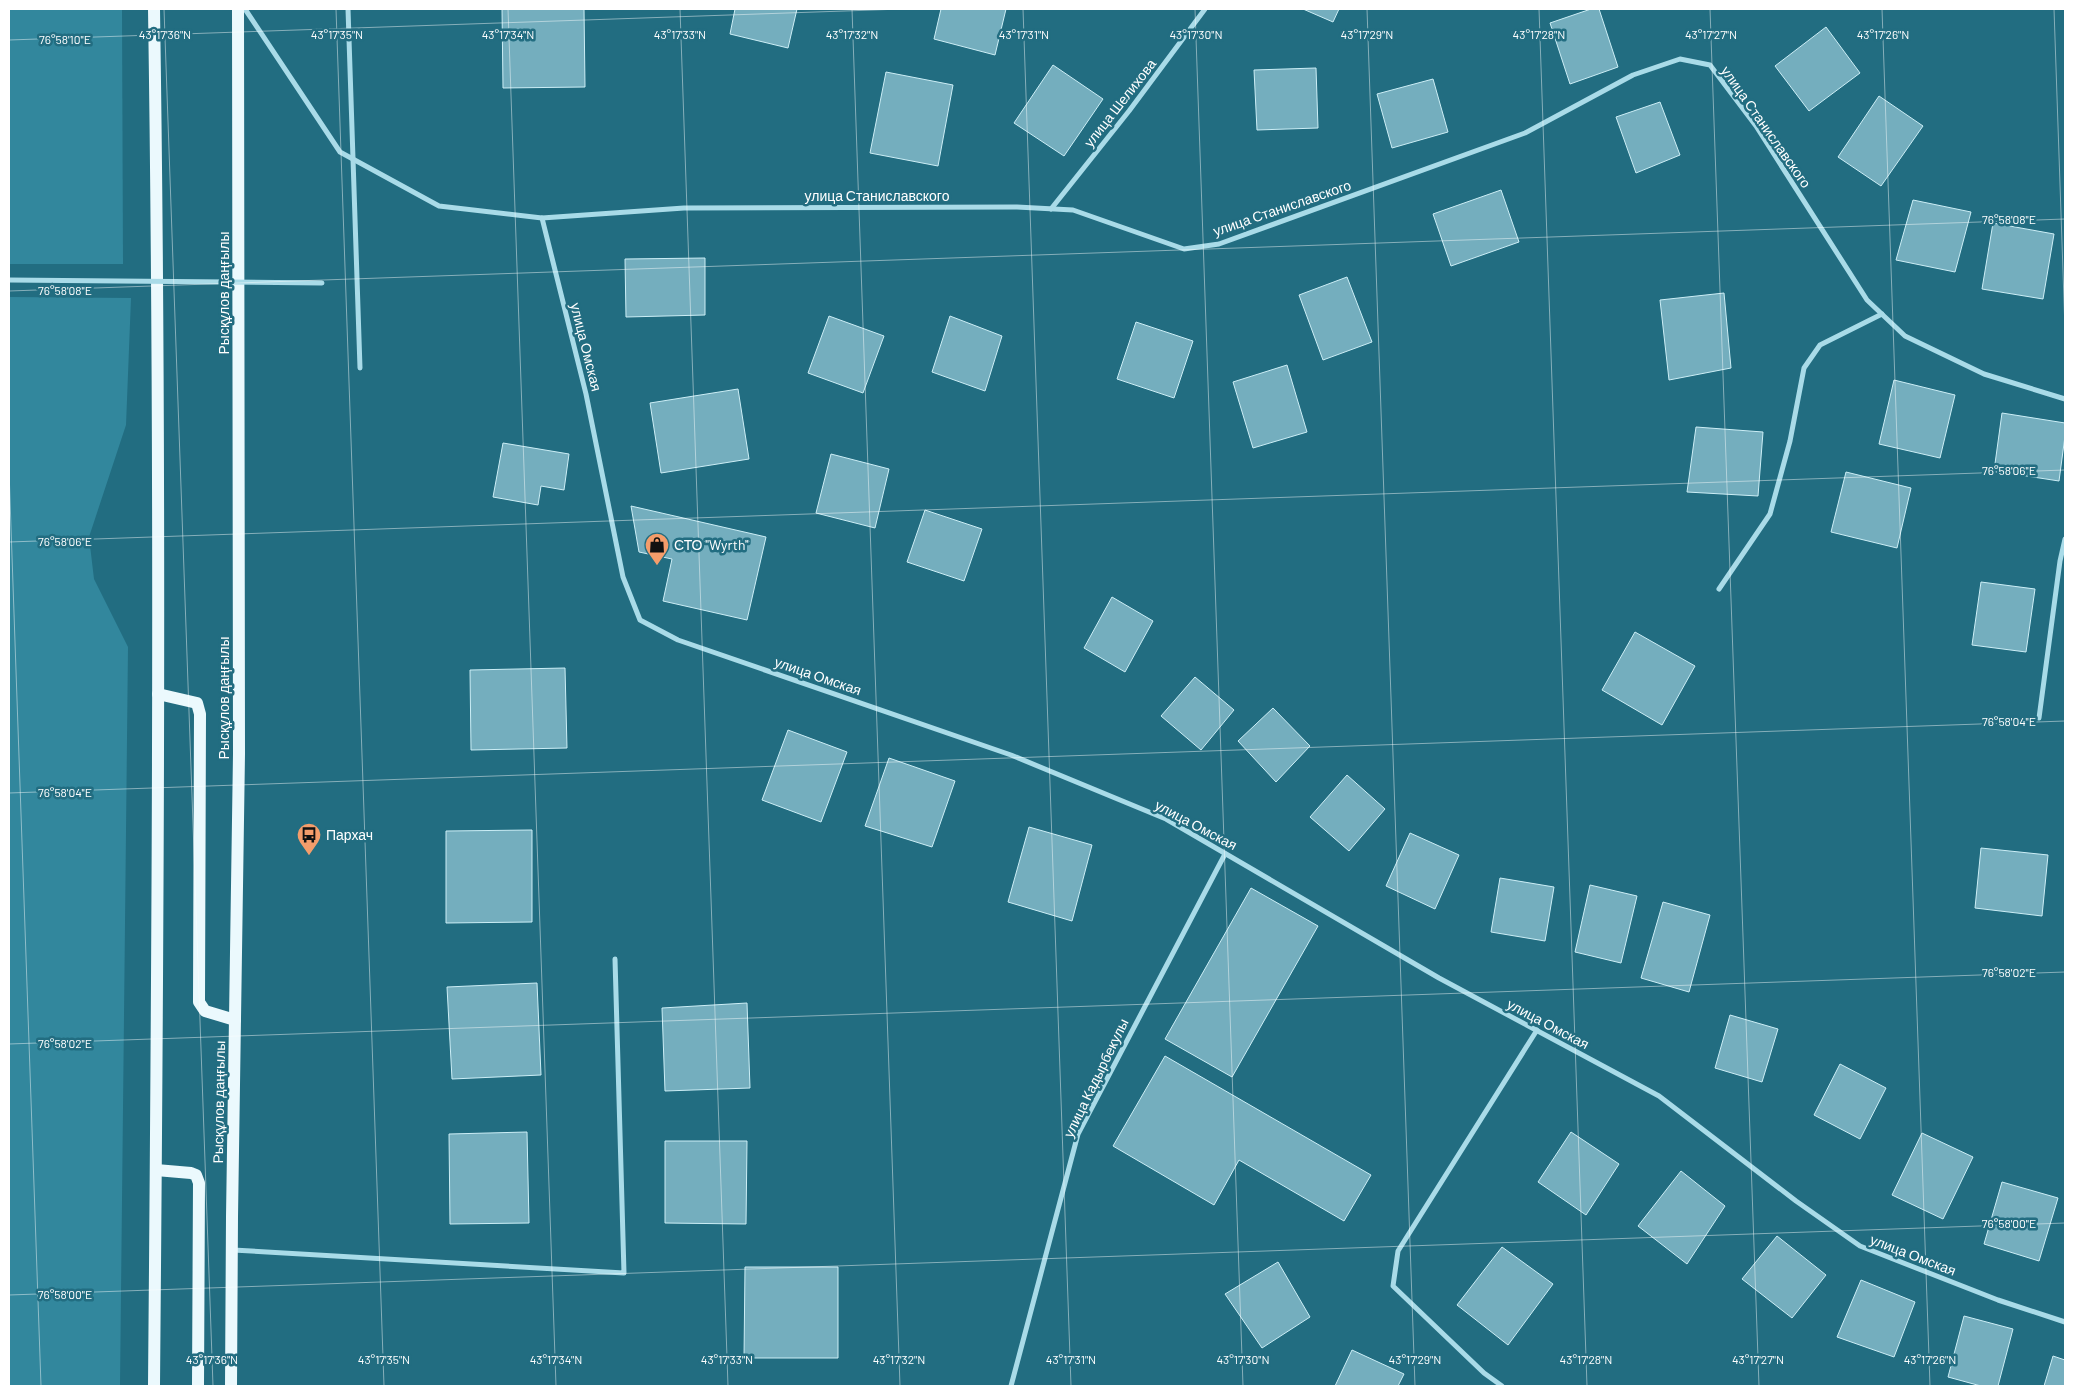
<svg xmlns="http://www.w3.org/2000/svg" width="2074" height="1395" viewBox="0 0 2074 1395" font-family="Barlow,sans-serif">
<rect width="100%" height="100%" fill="#226d81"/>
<!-- green -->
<g fill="#32879d">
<polygon points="9,9 122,9 123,264 9,264"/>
<polygon points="9,297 131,298 126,425 89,537 94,579 128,647 120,1386 9,1386"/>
</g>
<!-- building -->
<g fill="#74aebe" stroke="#cceef6">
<polygon points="502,9 584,9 585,87 503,88"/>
<polygon points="735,9 797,9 788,48 730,34"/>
<polygon points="941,9 1006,9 995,55 934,39"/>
<polygon points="1303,9 1339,9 1333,22"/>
<polygon points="1591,9 1599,9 1618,67 1570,84 1550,23"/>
<polygon points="1826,27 1860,73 1809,111 1775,66"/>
<polygon points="1053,65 1103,99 1064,156 1014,123"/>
<polygon points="1316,68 1318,128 1257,130 1254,70"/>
<polygon points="886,72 953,85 938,166 870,153"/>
<polygon points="1433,79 1448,132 1392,148 1377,94"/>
<polygon points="1879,96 1923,126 1881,186 1838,157"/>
<polygon points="1660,102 1680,155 1636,173 1616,117"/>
<polygon points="1501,190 1519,242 1451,266 1433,214"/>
<polygon points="1913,200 1971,212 1955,272 1896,260"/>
<polygon points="1993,223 2054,234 2043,299 1982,289"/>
<polygon points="705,258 705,315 626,317 625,259"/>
<polygon points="1347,277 1372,342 1323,360 1299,295"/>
<polygon points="1724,293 1731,368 1669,380 1660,300"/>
<polygon points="829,316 884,336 863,393 808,373"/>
<polygon points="950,316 1002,336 985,391 932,372"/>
<polygon points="1136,322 1193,341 1174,398 1117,379"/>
<polygon points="1287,365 1307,432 1253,448 1233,382"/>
<polygon points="1894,380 1955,395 1940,458 1879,444"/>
<polygon points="738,389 749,459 661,473 650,403"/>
<polygon points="2002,413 2065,423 2065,436 2059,481 1994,471"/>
<polygon points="1696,427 1763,432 1758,496 1687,492"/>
<polygon points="503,443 569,454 564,490 541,486 538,505 493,497"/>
<polygon points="831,454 889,469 875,528 816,513"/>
<polygon points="1846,472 1911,488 1897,548 1831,532"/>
<polygon points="631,506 766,537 747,620 663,601 672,559 639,552"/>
<polygon points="925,510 982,529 964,581 907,562"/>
<polygon points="1981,582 2035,589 2026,652 1972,645"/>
<polygon points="1112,597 1153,621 1125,672 1084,648"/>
<polygon points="1635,632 1695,666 1662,725 1602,690"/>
<polygon points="565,668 567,748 471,750 470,670"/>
<polygon points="1195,677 1234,710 1201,750 1161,716"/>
<polygon points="1273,708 1310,746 1276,782 1238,741"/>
<polygon points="788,730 847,752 821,822 762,800"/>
<polygon points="889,758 955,781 932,847 865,826"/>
<polygon points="1347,775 1385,809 1349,851 1310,817"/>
<polygon points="1029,827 1092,845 1072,921 1008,902"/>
<polygon points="532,830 532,922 446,923 446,831"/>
<polygon points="1410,833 1459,855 1435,909 1386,886"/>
<polygon points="1981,848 2048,855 2042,916 1975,908"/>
<polygon points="1500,878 1554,887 1545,941 1491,932"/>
<polygon points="1590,885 1637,896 1621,963 1575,952"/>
<polygon points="1251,888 1318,926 1232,1077 1165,1039"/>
<polygon points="1663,902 1710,915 1689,992 1641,978"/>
<polygon points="537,983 541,1075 452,1079 447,987"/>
<polygon points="747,1003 750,1088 665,1091 662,1008"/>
<polygon points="1730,1015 1778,1029 1762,1082 1715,1068"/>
<polygon points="1165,1056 1371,1175 1344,1221 1239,1160 1214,1205 1113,1146"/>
<polygon points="1840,1064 1886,1088 1860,1139 1814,1115"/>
<polygon points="527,1132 529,1223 450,1224 449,1134"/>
<polygon points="1571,1132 1619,1164 1586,1215 1538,1182"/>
<polygon points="1922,1133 1973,1157 1943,1219 1892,1195"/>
<polygon points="665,1141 747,1141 746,1224 665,1223"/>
<polygon points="1681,1171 1725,1206 1687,1264 1638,1226"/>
<polygon points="2002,1182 2058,1198 2039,1261 1984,1244"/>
<polygon points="1777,1236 1826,1275 1792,1318 1742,1279"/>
<polygon points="1502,1247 1553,1284 1508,1345 1457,1305"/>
<polygon points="1278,1262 1310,1317 1262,1348 1225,1294"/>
<polygon points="745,1267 838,1267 838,1358 744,1358"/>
<polygon points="1861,1280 1915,1302 1894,1357 1837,1337"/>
<polygon points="1964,1316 2013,1329 1998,1386 1981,1386 1948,1377"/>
<polygon points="1352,1350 1404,1374 1398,1386 1335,1386"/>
<polygon points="2053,1356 2065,1360 2065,1386 2044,1386"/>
</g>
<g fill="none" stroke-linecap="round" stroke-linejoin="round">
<!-- street -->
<g stroke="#a9dbe8" stroke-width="5">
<polyline points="245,9 340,152 439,206 542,218 684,208 1017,207 1073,210 1184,249 1219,244 1525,133 1633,75 1680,59 1710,65 1756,126 1867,300 1905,336 1984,374 2065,399"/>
<polyline points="348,9 360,368"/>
<polyline points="1051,209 1129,111 1205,9"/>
<polyline points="542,218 586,394 623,577 640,620 678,640 1011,755 1166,819 1439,978 1659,1096 1796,1201 1860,1246 1998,1300 2065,1322"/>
<polyline points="1719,589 1770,514 1790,441 1804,368 1820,345 1882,314"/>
<polyline points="2039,718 2060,561 2065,539"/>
<polyline points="233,1250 624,1273 615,959"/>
<polyline points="1011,1386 1078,1134 1225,854"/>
<polyline points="1502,1386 1484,1373 1393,1286 1398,1251 1537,1030"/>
</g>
<!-- primary -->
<g stroke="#ebf9fd" stroke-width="12">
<polyline points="158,694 197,703 200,714 199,1002 205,1011 235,1020"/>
<polyline points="156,1170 191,1173 196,1175 199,1183 198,1386"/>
<path d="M154 1386C158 927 161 468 154 9"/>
<polyline points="231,1386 232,1217 239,754 238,9"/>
</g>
<!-- street-bridge -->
<polyline stroke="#a9dbe8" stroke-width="5" points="9,280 322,283"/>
</g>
<!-- ticks -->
<path fill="none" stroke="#fff" stroke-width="1" stroke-opacity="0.45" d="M164 9 213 1386M336 9 384 1386M508 9 556 1386M680 9 728 1386M852 9 900 1386M1023 9 1071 1386M1195 9 1243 1386M1367 9 1415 1386M1539 9 1587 1386M1710 9 1759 1386M1882 9 1930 1386M2054 9 2065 330M9 40 902 9M9 291 2065 219M9 470 41 1386M9 542 2065 470M9 793 2065 721M9 1044 2065 972M9 1295 2065 1223"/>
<!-- icons -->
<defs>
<symbol id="shop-pin" viewBox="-11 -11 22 30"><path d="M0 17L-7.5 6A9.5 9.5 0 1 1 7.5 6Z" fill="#f49d6b" stroke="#226d81"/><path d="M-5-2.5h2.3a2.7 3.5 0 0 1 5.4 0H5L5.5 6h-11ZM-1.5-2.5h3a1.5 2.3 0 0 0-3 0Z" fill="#111"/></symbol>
<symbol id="bus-pin" viewBox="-11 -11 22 30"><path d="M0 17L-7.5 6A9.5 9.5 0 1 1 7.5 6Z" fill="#f49d6b" stroke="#226d81"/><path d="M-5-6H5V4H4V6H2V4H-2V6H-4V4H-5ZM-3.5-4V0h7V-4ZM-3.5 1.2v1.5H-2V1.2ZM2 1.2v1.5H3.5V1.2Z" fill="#111"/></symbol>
</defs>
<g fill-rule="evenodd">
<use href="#shop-pin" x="643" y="531" width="28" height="38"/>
<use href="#bus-pin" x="295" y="821" width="28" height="38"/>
</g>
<g text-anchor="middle" stroke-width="5" stroke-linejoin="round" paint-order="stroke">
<!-- street labels -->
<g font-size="14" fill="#fff" stroke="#226d81">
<text transform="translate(1120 103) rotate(-52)" y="5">улица Шелихова</text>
<text transform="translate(1766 127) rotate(55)" y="5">улица Станиславского</text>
<text x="877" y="201">улица Станиславского</text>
<text transform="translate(1282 208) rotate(-19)" y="5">улица Станиславского</text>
<text transform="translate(224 293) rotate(-90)" y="5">Рысқұлов даңғылы</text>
<text transform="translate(586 347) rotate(76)" y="5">улица Омская</text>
<text transform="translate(818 676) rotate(19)" y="5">улица Омская</text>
<text transform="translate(224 698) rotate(-90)" y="5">Рысқұлов даңғылы</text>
<text transform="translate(1196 825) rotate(28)" y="5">улица Омская</text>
<text transform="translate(1548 1024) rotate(28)" y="5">улица Омская</text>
<text transform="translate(1096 1078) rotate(-64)" y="5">улица Кадырбекулы</text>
<text transform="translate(219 1102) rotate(-89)" y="5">Рысқұлов даңғылы</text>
<text transform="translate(1913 1255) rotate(21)" y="5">улица Омская</text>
</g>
<!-- poi labels -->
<g font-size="14" fill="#fff" stroke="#226d81" text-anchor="start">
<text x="674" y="550">СТО "Wyrth"</text>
<text x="326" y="840">Пархач</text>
</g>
</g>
<g font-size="12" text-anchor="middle" fill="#fff" stroke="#226d81" stroke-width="5" stroke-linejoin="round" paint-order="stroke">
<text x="165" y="39">43°17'36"N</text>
<text x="337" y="39">43°17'35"N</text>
<text x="508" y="39">43°17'34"N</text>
<text x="680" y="39">43°17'33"N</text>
<text x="852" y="39">43°17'32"N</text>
<text x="1024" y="39">43°17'31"N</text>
<text x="1196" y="39">43°17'30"N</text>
<text x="1367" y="39">43°17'29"N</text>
<text x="1539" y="39">43°17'28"N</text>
<text x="1711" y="39">43°17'27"N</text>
<text x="1883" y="39">43°17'26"N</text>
<text x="65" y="44">76°58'10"E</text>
<text x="2009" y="224">76°58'08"E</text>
<text x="65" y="295">76°58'08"E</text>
<text x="2009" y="475">76°58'06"E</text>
<text x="65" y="546">76°58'06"E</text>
<text x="2009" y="726">76°58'04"E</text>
<text x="65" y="797">76°58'04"E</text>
<text x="2009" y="977">76°58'02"E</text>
<text x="65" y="1048">76°58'02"E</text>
<text x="2009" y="1228">76°58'00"E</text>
<text x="65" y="1299">76°58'00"E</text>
<text x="212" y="1364">43°17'36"N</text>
<text x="384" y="1364">43°17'35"N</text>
<text x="556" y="1364">43°17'34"N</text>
<text x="727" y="1364">43°17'33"N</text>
<text x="899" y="1364">43°17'32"N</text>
<text x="1071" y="1364">43°17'31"N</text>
<text x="1243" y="1364">43°17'30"N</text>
<text x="1415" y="1364">43°17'29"N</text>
<text x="1586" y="1364">43°17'28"N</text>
<text x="1758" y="1364">43°17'27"N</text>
<text x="1930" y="1364">43°17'26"N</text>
</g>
<!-- border -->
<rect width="2074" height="1395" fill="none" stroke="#ffffff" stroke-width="20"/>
</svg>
